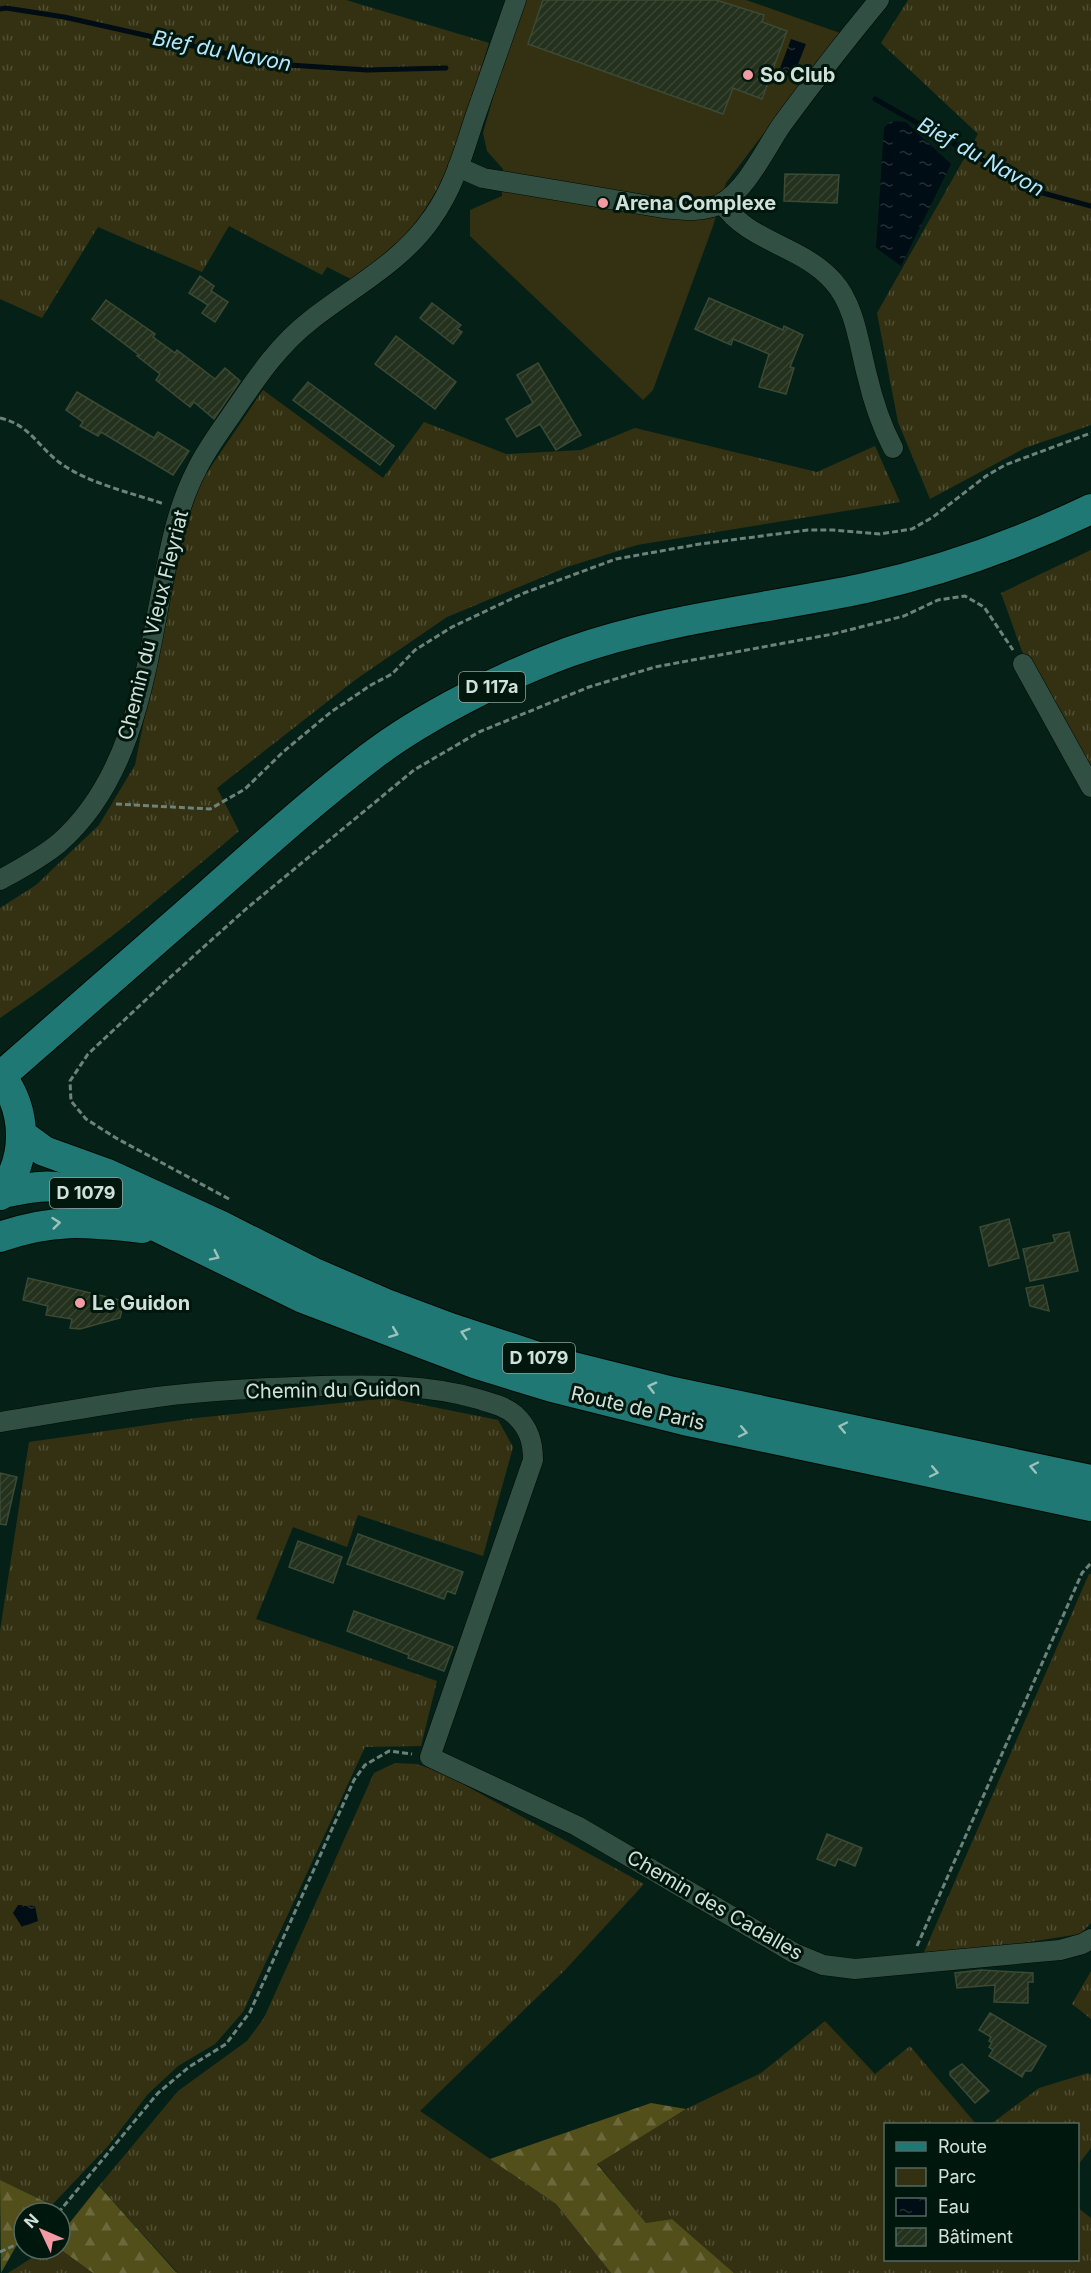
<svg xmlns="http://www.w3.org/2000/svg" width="1091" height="2273" viewBox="0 0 1091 2273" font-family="Inter,sans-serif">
<defs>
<pattern id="grass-tufts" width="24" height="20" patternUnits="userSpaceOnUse" patternTransform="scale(1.5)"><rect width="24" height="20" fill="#343113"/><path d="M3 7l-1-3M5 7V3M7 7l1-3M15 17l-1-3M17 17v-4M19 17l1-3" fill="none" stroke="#504f35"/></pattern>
<pattern id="forest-firs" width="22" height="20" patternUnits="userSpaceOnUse" patternTransform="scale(1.5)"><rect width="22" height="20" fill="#534f1b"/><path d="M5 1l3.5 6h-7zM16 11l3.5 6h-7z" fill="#6b683c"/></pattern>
<pattern id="water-ripples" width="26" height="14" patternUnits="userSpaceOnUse" patternTransform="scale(1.5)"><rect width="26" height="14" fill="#000d14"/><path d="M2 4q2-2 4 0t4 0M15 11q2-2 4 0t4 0" fill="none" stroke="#243036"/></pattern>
<pattern id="building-hatch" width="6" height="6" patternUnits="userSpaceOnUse" patternTransform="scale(1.5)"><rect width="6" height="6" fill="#23311d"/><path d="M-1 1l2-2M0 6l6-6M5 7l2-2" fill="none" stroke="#384532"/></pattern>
</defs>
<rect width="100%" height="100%" fill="#052117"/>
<!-- grass -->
<g fill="url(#grass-tufts)">
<path d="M0 0H346L489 43C469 105 454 177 411 228 394 248 373 263 353 280L327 267 322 275 229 226 202 272 98 227 42 318 0 299Z"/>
<polygon points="908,0 1091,0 1091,425 1025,448 930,499 898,422 877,313 978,134 881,43"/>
<path d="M263 390 383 478 424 422 506 454 581 450 635 428 817 472 875 446 900 502 637 545 567 567 447 617 355 680 217 788 239 831C162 896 84 962 0 1018V908L36 885 99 825 135 765 180 541 202 480Z"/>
<polygon points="1091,550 1091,772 1023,654 1001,593"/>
<polygon points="388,1398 498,1420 513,1447 483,1556 358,1515 347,1547 293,1527 256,1619 437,1681 421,1746 365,1747 243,2012 215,2044 178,2066 148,2094 108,2146 52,2205 0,2180 0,1631 29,1442 196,1418"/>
<polygon points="1089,1574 1091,1574 1091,1923 1080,1934 921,1959"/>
<polygon points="395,1763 416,1764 441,1772 644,1884 565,1970 420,2111 556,2204 611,2273 178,2273 99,2186 178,2091 247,2041 264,2018 374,1773"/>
<polygon points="1091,1971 1091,2019 1072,2004"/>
<polygon points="825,2021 875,2074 910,2046 976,2124 886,2124 886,2260 1078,2260 1078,2208 1091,2218 1091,2273 734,2273 672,2219 646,2223 597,2163 686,2109 761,2073"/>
<polygon points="1088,2073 1091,2075 1091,2148 1078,2165 1078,2124 991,2124 1039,2088"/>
<polygon points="46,2249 60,2249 93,2273 8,2273"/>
</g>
<!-- forest -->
<g fill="url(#forest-firs)">
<polygon points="651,2103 686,2109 597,2164 646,2223 672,2219 734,2273 611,2273 556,2204 490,2159"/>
<polygon points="0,2180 52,2205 43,2213 24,2213 24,2232 1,2273"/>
<polygon points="99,2186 176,2272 178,2273 93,2273 60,2249 60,2235"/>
</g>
<!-- green -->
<polygon fill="#343113" points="523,0 746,0 840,33 726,183 713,226 653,390 643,400 470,236 470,210 502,196 503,169 487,151 483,133 510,38"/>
<!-- water -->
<g fill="url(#water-ripples)">
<polygon points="791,39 806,44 797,67 800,69 796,78 786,75 788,71 780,68"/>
<polygon points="891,121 906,122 951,164 901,266 876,248 884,128"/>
<polygon points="18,1905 35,1906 38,1921 22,1927 13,1913"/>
</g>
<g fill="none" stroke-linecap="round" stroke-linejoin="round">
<!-- stream -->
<g stroke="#000d14" stroke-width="5">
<polyline points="0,9 6,8 64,17 273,64 367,70 446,68"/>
<polyline points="875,99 1039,192 1091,206"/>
</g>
</g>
<!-- building -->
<g fill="url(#building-hatch)" stroke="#3b4a35" stroke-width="1.5">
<polygon points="543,0 716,0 764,15 762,22 787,31 762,99 733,88 723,114 528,44"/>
<polygon points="785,174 839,175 837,203 784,201"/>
<polygon points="200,276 214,286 211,291 228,302 215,322 202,313 208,305 189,293"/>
<polygon points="709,298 783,330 784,326 803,335 790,367 794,368 786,394 759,387 769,354 733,339 731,345 695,329"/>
<polygon points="106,300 155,334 153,337 175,353 177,350 215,379 225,368 240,381 214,419 194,402 190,407 156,380 160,374 137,356 139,355 92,319"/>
<polygon points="432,303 461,325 457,329 462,332 453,344 420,318"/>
<polygon points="396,336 456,382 435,409 375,364"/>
<polygon points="538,363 581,435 556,450 540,424 517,437 506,419 533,403 517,375"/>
<polygon points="308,382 394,446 380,465 293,400"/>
<polygon points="77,392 154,438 158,432 189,451 173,475 101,432 98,436 80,426 83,422 66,410"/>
<polygon points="1009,1219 1019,1258 989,1266 980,1227"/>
<polygon points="1069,1232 1078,1271 1030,1281 1023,1249 1055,1242 1053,1235"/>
<polygon points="28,1278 124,1301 120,1318 80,1329 70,1328 72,1319 46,1315 48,1306 23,1300"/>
<polygon points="1043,1285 1049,1311 1030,1306 1026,1288"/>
<polygon points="0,1473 17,1477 6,1525 0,1524"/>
<polygon points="358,1534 463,1572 455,1594 447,1591 444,1599 347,1564"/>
<polygon points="298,1541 342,1557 333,1583 289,1567"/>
<polygon points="354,1611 453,1647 444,1671 408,1658 409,1655 347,1631"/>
<polygon points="827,1834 862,1848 855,1866 838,1859 835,1866 817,1859"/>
<polygon points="981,1970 1033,1973 1033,1982 1028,1982 1028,2003 994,2002 995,1985 957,1988 955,1973"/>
<polygon points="990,2013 1046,2046 1031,2071 1025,2071 1022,2077 989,2056 993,2050 989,2047 992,2043 989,2041 991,2037 979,2030"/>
<polygon points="962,2064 989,2091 975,2103 950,2075 950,2072"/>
</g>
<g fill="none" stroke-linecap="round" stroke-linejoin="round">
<defs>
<g id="street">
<path d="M458 167 483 178 663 208C682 210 705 213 722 203 748 188 766 147 783 123 814 81 846 40 879 0"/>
<path d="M722 203C750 243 801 245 833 281 855 305 859 345 867 375 873 401 881 425 893 448"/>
<polyline points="1023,664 1091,787"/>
<path d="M0 880C20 869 41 858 59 843 131 780 145 678 162 588 170 548 177 508 196 471 205 452 218 434 230 417 254 382 277 346 311 320 353 287 402 262 432 218 453 189 463 154 474 120 488 80 502 40 516 0"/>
<path d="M0 1422C52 1414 105 1404 157 1397 211 1390 266 1388 321 1386 374 1385 427 1384 478 1399 491 1403 505 1406 515 1415 529 1428 533 1442 533 1460L430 1757 577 1826 794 1953 823 1965 855 1969 1060 1950 1082 1944 1091 1939"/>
</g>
<g id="primary">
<path d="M0 1075C27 1110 29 1159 0 1195"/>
<path d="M1 1076C71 1015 141 954 210 893 262 847 314 800 369 758 422 717 506 675 569 652 665 618 766 609 865 588 943 571 1020 543 1091 509"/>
<polyline points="22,1135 44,1151 105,1173 221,1226 312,1272 386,1304 450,1328 553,1362 673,1392 1091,1480"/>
<path d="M2 1193C39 1186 50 1183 88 1193L303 1298 477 1364 552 1387 684 1420 1091 1506"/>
<path d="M0 1237C53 1218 87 1222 142 1228"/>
</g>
</defs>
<!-- street casing -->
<use href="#street" stroke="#000a03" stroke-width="21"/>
<!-- primary casing -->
<use href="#primary" stroke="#000a03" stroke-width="32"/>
<!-- path -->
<g stroke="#6d827a" stroke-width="3" stroke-dasharray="6 3" stroke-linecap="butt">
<path d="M0 418C31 425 39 449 63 465 91 484 132 493 164 504"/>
<polyline points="116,804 210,809 245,789 283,752 331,712 371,685 392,674 415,650 452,627 524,593 616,559 700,544 808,530 833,530 880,534 912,529 933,517 986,476 1005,465 1091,433"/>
<polyline points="229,1199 116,1138 86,1119 71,1101 70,1081 88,1054 167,980 246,909 414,770 479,732 589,687 655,667 833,634 904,616 938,600 965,596 984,607 1013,650"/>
<polyline points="917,1946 1082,1573 1091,1563"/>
<polyline points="58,2213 158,2093 189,2067 226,2044 250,2012 354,1780 365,1765 389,1751 412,1754"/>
<polyline points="44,2249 46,2252"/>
<polyline points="0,2252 24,2241"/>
</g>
<!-- street -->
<use href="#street" stroke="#324f43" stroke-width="20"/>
<!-- primary -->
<use href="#primary" stroke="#1f7874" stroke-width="30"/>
</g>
<!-- one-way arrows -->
<defs><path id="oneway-chevron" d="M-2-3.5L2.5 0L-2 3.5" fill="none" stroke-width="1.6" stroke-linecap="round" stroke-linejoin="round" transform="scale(1.5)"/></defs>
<g stroke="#9cc2bb">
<use href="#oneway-chevron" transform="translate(56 1223) rotate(-6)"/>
<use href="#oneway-chevron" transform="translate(215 1256) rotate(26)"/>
<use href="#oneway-chevron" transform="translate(394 1333) rotate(21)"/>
<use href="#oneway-chevron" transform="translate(465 1333) rotate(-162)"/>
<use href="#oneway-chevron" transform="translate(652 1387) rotate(-166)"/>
<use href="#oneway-chevron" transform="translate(843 1427) rotate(-168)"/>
<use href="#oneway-chevron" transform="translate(743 1432) rotate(12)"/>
<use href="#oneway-chevron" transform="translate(1034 1467) rotate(-168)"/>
<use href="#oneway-chevron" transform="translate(934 1472) rotate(12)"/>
</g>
<!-- markers -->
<g fill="#f49aa3" stroke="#00170e" stroke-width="2">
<circle cx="748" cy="75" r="6"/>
<circle cx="603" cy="203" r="6"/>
<circle cx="80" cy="1303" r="6"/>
</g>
<g text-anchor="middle" stroke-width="6" stroke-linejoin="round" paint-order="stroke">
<!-- shield labels -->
<g fill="#00170e" stroke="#92a49d" stroke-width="1.5">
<rect x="459" y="672" width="66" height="30" rx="4.5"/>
<rect x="50" y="1178" width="72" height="30" rx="4.5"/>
<rect x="503" y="1343" width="72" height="30" rx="4.5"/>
</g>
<g font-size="18" font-weight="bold" fill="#d1e1da">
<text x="492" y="693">D 117a</text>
<text x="86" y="1199">D 1079</text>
<text x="539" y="1364">D 1079</text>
</g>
<!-- poi labels -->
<g font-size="20" font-weight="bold" fill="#d1e1da" stroke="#00170e" text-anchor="start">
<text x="760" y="82">So Club</text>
<text x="615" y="210">Arena Complexe</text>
<text x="92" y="1310">Le Guidon</text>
</g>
<!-- street labels -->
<g font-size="20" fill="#d1e1da" stroke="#00170e">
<text transform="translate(153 625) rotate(-76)" y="7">Chemin du Vieux Fleyriat</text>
<text transform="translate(333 1390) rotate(-1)" y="7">Chemin du Guidon</text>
<text transform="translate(638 1408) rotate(13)" y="7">Route de Paris</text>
<text transform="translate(715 1905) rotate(30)" y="7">Chemin des Cadalles</text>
</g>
<!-- water labels -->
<g font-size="21" font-style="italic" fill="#b5e8fe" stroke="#00170e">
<text transform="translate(222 51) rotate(11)" y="7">Bief du Navon</text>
<text transform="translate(981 157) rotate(29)" y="7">Bief du Navon</text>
</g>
</g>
<!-- legend -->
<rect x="884" y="2123" width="195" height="138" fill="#00170e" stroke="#546860" stroke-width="1.5"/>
<rect x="896" y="2142" width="30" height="9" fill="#1f7874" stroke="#546860" stroke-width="1.5"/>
<text x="938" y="2153" font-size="18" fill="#d1e1da">Route</text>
<rect x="896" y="2168" width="30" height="18" fill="#343113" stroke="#546860" stroke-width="1.5"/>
<text x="938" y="2183" font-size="18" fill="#d1e1da">Parc</text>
<rect x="896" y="2198" width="30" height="18" fill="url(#water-ripples)" stroke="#546860" stroke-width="1.5"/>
<text x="938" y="2213" font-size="18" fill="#d1e1da">Eau</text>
<rect x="896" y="2228" width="30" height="18" fill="url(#building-hatch)" stroke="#546860" stroke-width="1.5"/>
<text x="938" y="2243" font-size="18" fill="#d1e1da">Bâtiment</text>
<!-- north arrow -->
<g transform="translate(42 2231) rotate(314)"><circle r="28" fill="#00170e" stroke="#546860" stroke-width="1.5"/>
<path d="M0-4.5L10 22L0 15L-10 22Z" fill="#f49aa3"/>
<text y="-9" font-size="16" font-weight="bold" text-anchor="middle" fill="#d1e1da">N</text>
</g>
</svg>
